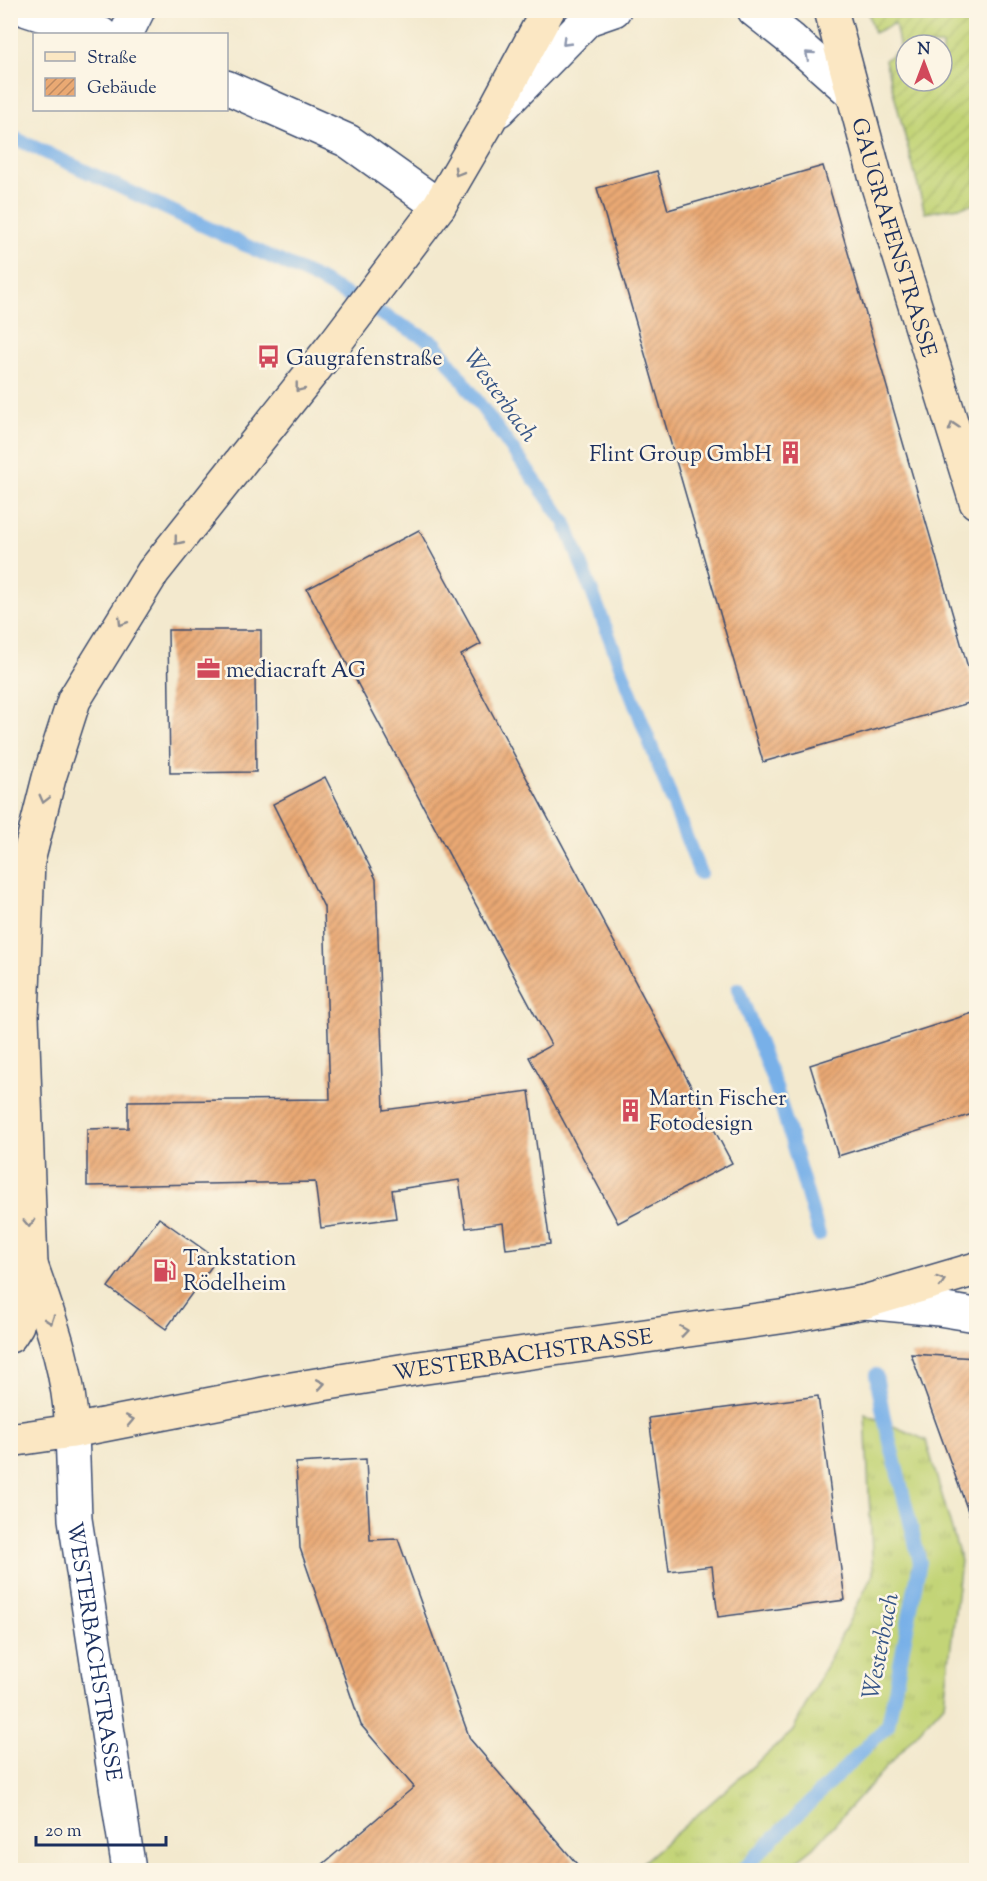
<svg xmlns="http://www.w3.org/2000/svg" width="987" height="1881" viewBox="0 0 987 1881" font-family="'Sorts Mill Goudy',serif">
<defs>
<pattern id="grass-tufts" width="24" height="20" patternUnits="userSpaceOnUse" patternTransform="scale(1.5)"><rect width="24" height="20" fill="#c3d477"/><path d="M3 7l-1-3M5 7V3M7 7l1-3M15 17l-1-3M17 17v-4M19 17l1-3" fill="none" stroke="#a7b669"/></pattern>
<pattern id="garden-furrows" width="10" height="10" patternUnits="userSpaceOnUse" patternTransform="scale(1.5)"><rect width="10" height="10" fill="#c3d477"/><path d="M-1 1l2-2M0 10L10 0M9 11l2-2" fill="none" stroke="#a7b669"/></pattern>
<pattern id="building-hatch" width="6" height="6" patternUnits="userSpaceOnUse" patternTransform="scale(1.5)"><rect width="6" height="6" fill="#eaa973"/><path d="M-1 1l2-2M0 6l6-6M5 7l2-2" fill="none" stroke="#bd8a62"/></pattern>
</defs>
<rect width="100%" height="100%" fill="#fcf5e5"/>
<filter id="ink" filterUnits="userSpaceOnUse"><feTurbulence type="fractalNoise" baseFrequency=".0167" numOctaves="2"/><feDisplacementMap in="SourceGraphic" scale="12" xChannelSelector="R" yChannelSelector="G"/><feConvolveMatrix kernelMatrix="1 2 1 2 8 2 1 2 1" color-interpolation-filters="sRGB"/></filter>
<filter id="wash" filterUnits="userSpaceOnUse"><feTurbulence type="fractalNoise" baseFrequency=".008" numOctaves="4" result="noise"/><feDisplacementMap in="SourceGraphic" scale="24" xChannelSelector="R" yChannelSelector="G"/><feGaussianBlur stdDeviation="1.35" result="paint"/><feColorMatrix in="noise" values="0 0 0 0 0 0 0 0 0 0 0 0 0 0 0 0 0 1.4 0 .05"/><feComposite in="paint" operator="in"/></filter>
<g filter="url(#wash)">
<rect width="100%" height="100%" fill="#f3e9ce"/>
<!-- grass -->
<polygon fill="url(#grass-tufts)" stroke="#6f826a" stroke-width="1.5" points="865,1414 926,1440 961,1561 944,1704 814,1847 785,1870 634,1870 792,1732 873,1574"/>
<!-- garden -->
<path fill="url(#garden-furrows)" stroke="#6f826a" stroke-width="1.5" fill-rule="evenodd" d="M868 11H976V204L925 213 885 60 900 49 895 23 874 33ZM906 45H942V81H906Z"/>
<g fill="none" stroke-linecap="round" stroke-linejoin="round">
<!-- stream -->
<g stroke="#78b0e8" stroke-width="14">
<polyline points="10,136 312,276 436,344 565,522 700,873"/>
<polyline points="738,989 776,1088 819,1235"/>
<polyline points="742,1870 888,1725 920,1562 884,1418 876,1375"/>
</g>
</g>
<g id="blocks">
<!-- building -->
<g fill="url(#building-hatch)">
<polygon points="823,166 976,695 976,701 763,762 597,188 657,171 668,210"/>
<polygon points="419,530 481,644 461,655 732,1163 618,1223 529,1057 551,1045 307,589"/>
<polygon points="168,630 261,630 261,670 255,670 256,772 170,773"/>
<polygon points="325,777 376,879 384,1110 529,1091 550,1244 506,1249 503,1223 466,1228 459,1180 392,1190 396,1218 321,1228 315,1182 87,1186 87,1129 128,1128 128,1101 330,1099 324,907 273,804"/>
<polygon points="976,1012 976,1113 838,1156 810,1065"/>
<polygon points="159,1218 217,1259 166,1329 108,1287"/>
<polygon points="911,1354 976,1358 976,1521 972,1522"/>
<polygon points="818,1396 845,1600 718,1617 712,1566 669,1571 649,1418"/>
<polygon points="366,1459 370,1540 398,1539 470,1739 582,1870 316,1870 414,1787 361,1725 300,1548 296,1463"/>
</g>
</g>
</g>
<g filter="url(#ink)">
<use href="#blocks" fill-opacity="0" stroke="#3b4b6f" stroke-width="1.5"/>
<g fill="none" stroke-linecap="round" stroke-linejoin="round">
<defs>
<g id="minor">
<polyline points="27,10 101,34"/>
<polyline points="754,10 792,40 853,94"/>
<polyline points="126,34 138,10"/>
<polyline points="226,87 348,141 439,206"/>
<polyline points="499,110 588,19 614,10"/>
<path id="s1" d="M72 1431 75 1519 129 1870"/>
</g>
<polyline id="tertiary" points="864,1302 939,1309 976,1315"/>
<g id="secondary">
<path id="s2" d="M831 10 877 183 976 502"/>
<path d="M31 1265C51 1322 69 1370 72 1431"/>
<polyline points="10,1336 17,1325 31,1265 22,1016 28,861 49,778 74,700 153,572 336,342 439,206 488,122 548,10"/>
<path id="s3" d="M10 1440 72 1431 268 1393 419 1368 787 1316 864 1302 976 1269"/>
</g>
</defs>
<!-- minor casing -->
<use href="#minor" stroke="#3b4b6f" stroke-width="36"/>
<!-- tertiary casing -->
<use href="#tertiary" stroke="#3b4b6f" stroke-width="36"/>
<!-- secondary casing -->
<use href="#secondary" stroke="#3b4b6f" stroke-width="36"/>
<!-- minor -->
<use href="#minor" stroke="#fff" stroke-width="33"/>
<!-- tertiary -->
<use href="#tertiary" stroke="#fff" stroke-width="33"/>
<!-- secondary -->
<use href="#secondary" stroke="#fbe7c3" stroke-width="33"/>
</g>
<!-- one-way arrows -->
<defs><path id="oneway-chevron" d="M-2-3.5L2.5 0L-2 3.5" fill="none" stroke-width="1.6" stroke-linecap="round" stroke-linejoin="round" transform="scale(1.5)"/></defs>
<g stroke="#8d97ae">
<use href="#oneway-chevron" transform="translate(566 42) rotate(134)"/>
<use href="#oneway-chevron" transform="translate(809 55) rotate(-138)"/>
</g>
<g stroke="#8b8b90">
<use href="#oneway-chevron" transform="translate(458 172) rotate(120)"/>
<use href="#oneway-chevron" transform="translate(299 388) rotate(128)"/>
<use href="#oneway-chevron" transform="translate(953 426) rotate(-107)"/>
<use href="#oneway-chevron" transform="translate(178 541) rotate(129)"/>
<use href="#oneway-chevron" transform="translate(122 622) rotate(122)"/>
<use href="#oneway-chevron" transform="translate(44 799) rotate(104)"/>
<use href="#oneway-chevron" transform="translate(29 1223) rotate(88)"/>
<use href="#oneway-chevron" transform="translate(941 1281) rotate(-18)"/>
<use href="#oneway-chevron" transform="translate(50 1320) rotate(71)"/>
<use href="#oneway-chevron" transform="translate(684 1331) rotate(-8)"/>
<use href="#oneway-chevron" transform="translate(321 1384) rotate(-10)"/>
<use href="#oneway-chevron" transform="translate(130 1420) rotate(-11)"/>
</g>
</g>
<!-- icons -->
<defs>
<symbol id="bus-bare" viewBox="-9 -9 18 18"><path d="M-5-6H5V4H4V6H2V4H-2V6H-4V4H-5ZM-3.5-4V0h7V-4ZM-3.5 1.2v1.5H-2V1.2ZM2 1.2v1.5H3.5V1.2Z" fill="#d1495b" stroke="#fcf5e5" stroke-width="2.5" paint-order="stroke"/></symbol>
<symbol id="building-bare" viewBox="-9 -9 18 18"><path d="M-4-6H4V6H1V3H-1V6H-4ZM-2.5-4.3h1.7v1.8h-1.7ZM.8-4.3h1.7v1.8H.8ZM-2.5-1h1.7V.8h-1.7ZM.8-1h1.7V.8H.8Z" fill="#d1495b" stroke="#fcf5e5" stroke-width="2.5" paint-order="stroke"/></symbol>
<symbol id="office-bare" viewBox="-9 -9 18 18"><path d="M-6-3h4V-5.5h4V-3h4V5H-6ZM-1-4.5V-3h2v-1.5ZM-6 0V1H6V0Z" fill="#d1495b" stroke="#fcf5e5" stroke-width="2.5" paint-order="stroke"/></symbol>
<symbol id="fuel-bare" viewBox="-9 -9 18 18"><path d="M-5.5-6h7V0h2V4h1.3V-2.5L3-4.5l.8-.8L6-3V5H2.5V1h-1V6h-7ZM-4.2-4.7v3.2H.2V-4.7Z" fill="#d1495b" stroke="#fcf5e5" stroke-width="2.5" paint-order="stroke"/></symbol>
</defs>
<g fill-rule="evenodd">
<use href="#bus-bare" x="252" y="340" width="33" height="33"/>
<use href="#building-bare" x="774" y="436" width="33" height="33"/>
<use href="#office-bare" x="192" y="652" width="33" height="33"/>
<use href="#building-bare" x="614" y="1094" width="33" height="33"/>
<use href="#fuel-bare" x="148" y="1254" width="33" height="33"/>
</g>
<g text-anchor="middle" stroke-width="5" stroke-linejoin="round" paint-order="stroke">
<!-- street labels -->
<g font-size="22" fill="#1b2f5e" stroke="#fcf5e5">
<text dy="8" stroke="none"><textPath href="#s2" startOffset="236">GAUGRAFENSTRASSE</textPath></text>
<text dy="8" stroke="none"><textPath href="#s3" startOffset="520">WESTERBACHSTRASSE</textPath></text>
<text dy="8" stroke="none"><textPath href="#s1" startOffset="222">WESTERBACHSTRASSE</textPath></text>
</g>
<!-- poi labels -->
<g font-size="22" fill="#1b2f5e" stroke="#fcf5e5" text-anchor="start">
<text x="286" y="365">Gaugrafenstraße</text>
<text x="772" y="461" text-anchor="end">Flint Group GmbH</text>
<text x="226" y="677">mediacraft AG</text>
<text x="649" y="1105">Martin Fischer<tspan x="649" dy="25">Fotodesign</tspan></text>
<text x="183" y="1265">Tankstation<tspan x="183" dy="25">Rödelheim</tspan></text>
</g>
<!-- water labels -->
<g font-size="24" font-style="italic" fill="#375687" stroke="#fcf5e5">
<text transform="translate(501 395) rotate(54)" y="8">Westerbach</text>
<text transform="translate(880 1646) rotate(-79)" y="8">Westerbach</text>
</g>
</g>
<!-- margin -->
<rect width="987" height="1881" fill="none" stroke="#fcf5e5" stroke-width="36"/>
<!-- legend -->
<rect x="33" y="33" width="195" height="78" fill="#fcf5e5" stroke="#a2a6af" stroke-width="1.5"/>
<rect x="45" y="52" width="30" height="9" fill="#fbe7c3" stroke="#a2a6af" stroke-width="1.5"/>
<text x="87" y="63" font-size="18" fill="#1b2f5e">Straße</text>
<rect x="45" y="78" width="30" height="18" fill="url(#building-hatch)" stroke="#a2a6af" stroke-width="1.5"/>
<text x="87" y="93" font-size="18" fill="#1b2f5e">Gebäude</text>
<!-- north arrow -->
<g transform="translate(924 63)"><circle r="28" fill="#fcf5e5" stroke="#a2a6af" stroke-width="1.5"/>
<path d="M0-4.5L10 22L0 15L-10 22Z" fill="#d1495b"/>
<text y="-9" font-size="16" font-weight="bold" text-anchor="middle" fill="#1b2f5e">N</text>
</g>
<!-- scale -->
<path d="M36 1836v9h130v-9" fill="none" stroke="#1b2f5e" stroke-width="3"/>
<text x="45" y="1836" font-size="18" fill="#1b2f5e" stroke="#fcf5e5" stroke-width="4.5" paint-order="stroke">20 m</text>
</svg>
